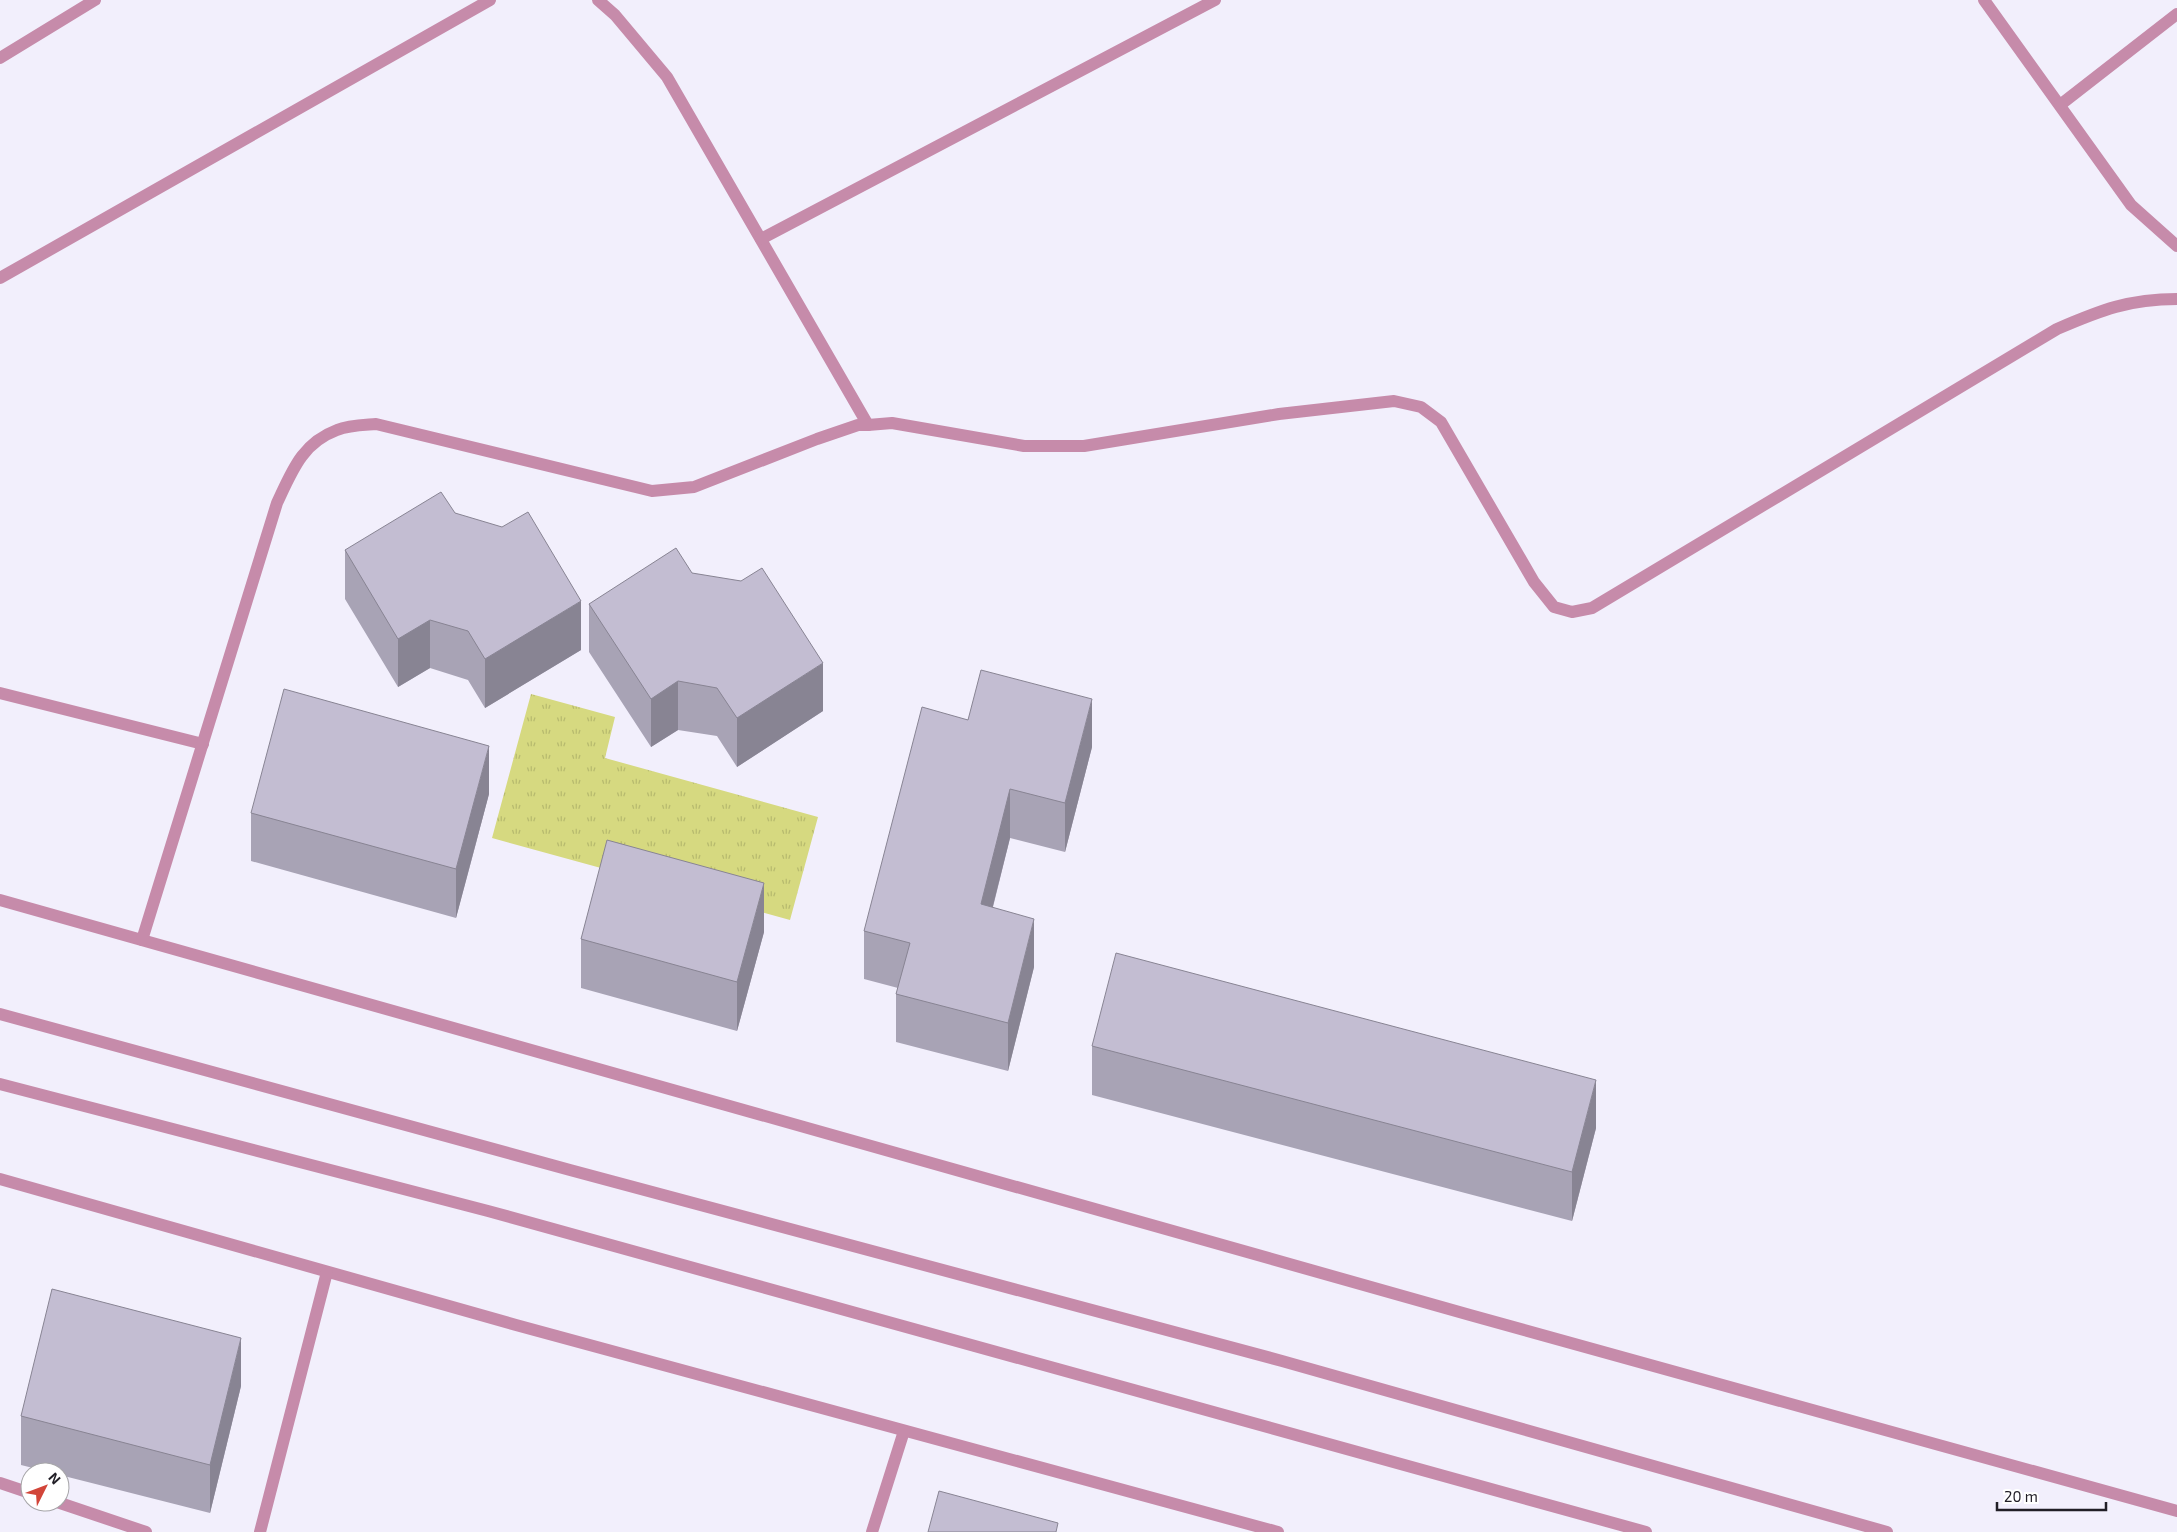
<svg xmlns="http://www.w3.org/2000/svg" width="2177" height="1532" viewBox="0 0 2177 1532" font-family="'Exo 2',sans-serif">
<defs>
<pattern id="park-tufts" width="24" height="20" patternUnits="userSpaceOnUse" patternTransform="scale(1.25)"><rect width="24" height="20" fill="#d6d980"/><path d="M3 7l-1-3M5 7V3M7 7l1-3M15 17l-1-3M17 17v-4M19 17l1-3" fill="none" stroke="#b7ba6e"/></pattern>
</defs>
<rect width="100%" height="100%" fill="#f2effc"/>
<!-- park -->
<polygon fill="url(#park-tufts)" points="531,694 615,717 605,758 818,817 790,920 492,838"/>
<g fill="none" stroke-linecap="round" stroke-linejoin="round">
<!-- minor -->
<g stroke="#c68baa" stroke-width="12">
<polyline points="598,0 615,15 667,77 868,425"/>
<polyline points="1984,0 2131,205 2177,246"/>
<polyline points="0,58 95,0"/>
<polyline points="2060,105 2177,14"/>
<polyline points="761,239 1215,0"/>
<polyline points="0,278 490,0"/>
<polyline points="0,693 203,744"/>
<polyline points="0,900 1470,1315 2177,1511"/>
<path d="M142 940 277 503C292 471 302 443 337 430 349 425 364 425 376 424L652 491 694 487 817 439 858 425H868L892 423 1024 446H1084L1279 414 1394 401 1421 407 1441 422 1534 582 1554 607 1572 612 1592 608 2057 329C2101 310 2129 299 2177 299"/>
<polyline points="0,1179 516,1325 1278,1532"/>
<polyline points="0,1483 30,1493"/>
<polyline points="57,1502 146,1532"/>
<polyline points="260,1532 327,1272"/>
<polyline points="872,1532 904,1431"/>
</g>
<!-- tertiary -->
<g stroke="#c68baa" stroke-width="12">
<polyline points="0,1014 570,1170 1282,1361 1887,1532"/>
<polyline points="0,1084 488,1211 1646,1532"/>
</g>
</g>
<!-- wall -->
<g fill="#a8a3b5">
<polygon points="455,513 581,650 485,708 468,680 430,668 398,687 345,599 345,550"/>
<polygon points="692,573 823,711 737,767 717,736 678,730 651,747 589,652 589,604"/>
<polygon points="968,720 1092,747 1065,852 1010,838 993,907 1034,967 1008,1071 896,1042 896,994 898,988 864,979 864,931"/>
<polygon points="489,794 456,918 251,861 251,813"/>
<polygon points="764,932 737,1031 581,988 581,939"/>
<polygon points="1092,1046 1596,1128 1572,1221 1092,1095"/>
<polygon points="241,1386 210,1513 60,1475 60,1472 49,1472 21,1465 21,1416"/>
</g>
<!-- shaded-wall -->
<g fill="#888493">
<polygon points="581,601 581,650 485,708 485,659"/>
<polygon points="430,620 430,668 398,687 398,639"/>
<polygon points="823,663 823,711 737,767 737,718"/>
<polygon points="678,681 678,730 651,747 651,699"/>
<polygon points="1092,699 1092,747 1065,852 1065,803"/>
<polygon points="489,746 489,794 456,918 456,869"/>
<polygon points="1010,789 1010,838 981,953 981,904"/>
<polygon points="764,883 764,932 737,1031 737,982"/>
<polygon points="1034,919 1034,967 1008,1071 1008,1023"/>
<polygon points="1596,1080 1596,1128 1572,1221 1572,1172"/>
<polygon points="241,1338 241,1386 210,1513 210,1465"/>
</g>
<!-- building -->
<g fill="#c3bdd2" stroke="#888493">
<polygon points="441,492 455,513 502,527 528,512 581,601 485,659 468,631 430,620 398,639 345,550"/>
<polygon points="676,548 692,573 741,581 762,568 823,663 737,718 717,688 678,681 651,699 589,604"/>
<polygon points="981,670 1092,699 1065,803 1010,789 981,904 1034,919 1008,1023 896,994 910,943 864,931 922,707 968,720"/>
<polygon points="284,689 489,746 456,869 251,813"/>
<polygon points="607,840 764,883 737,982 581,939"/>
<polygon points="1116,953 1596,1080 1572,1172 1092,1046"/>
<polygon points="52,1289 241,1338 210,1465 21,1416"/>
<polygon points="939,1491 1058,1523 1056,1532 928,1532"/>
</g>
<!-- north arrow -->
<g transform="translate(45 1487) rotate(48)"><circle r="24" fill="#ffffff" stroke="#a6a5a8"/>
<path d="M0-4L9 19L0 12L-9 19Z" fill="#d24539"/>
<text y="-8" font-size="14" font-weight="bold" text-anchor="middle" fill="#211e26">N</text>
</g>
<!-- scale -->
<path d="M1997 1502v8h109v-8" fill="none" stroke="#211e26" stroke-width="2.5"/>
<text x="2004" y="1502" font-size="15" fill="#211e26" stroke="#ffffff" stroke-width="4" paint-order="stroke">20 m</text>
</svg>
